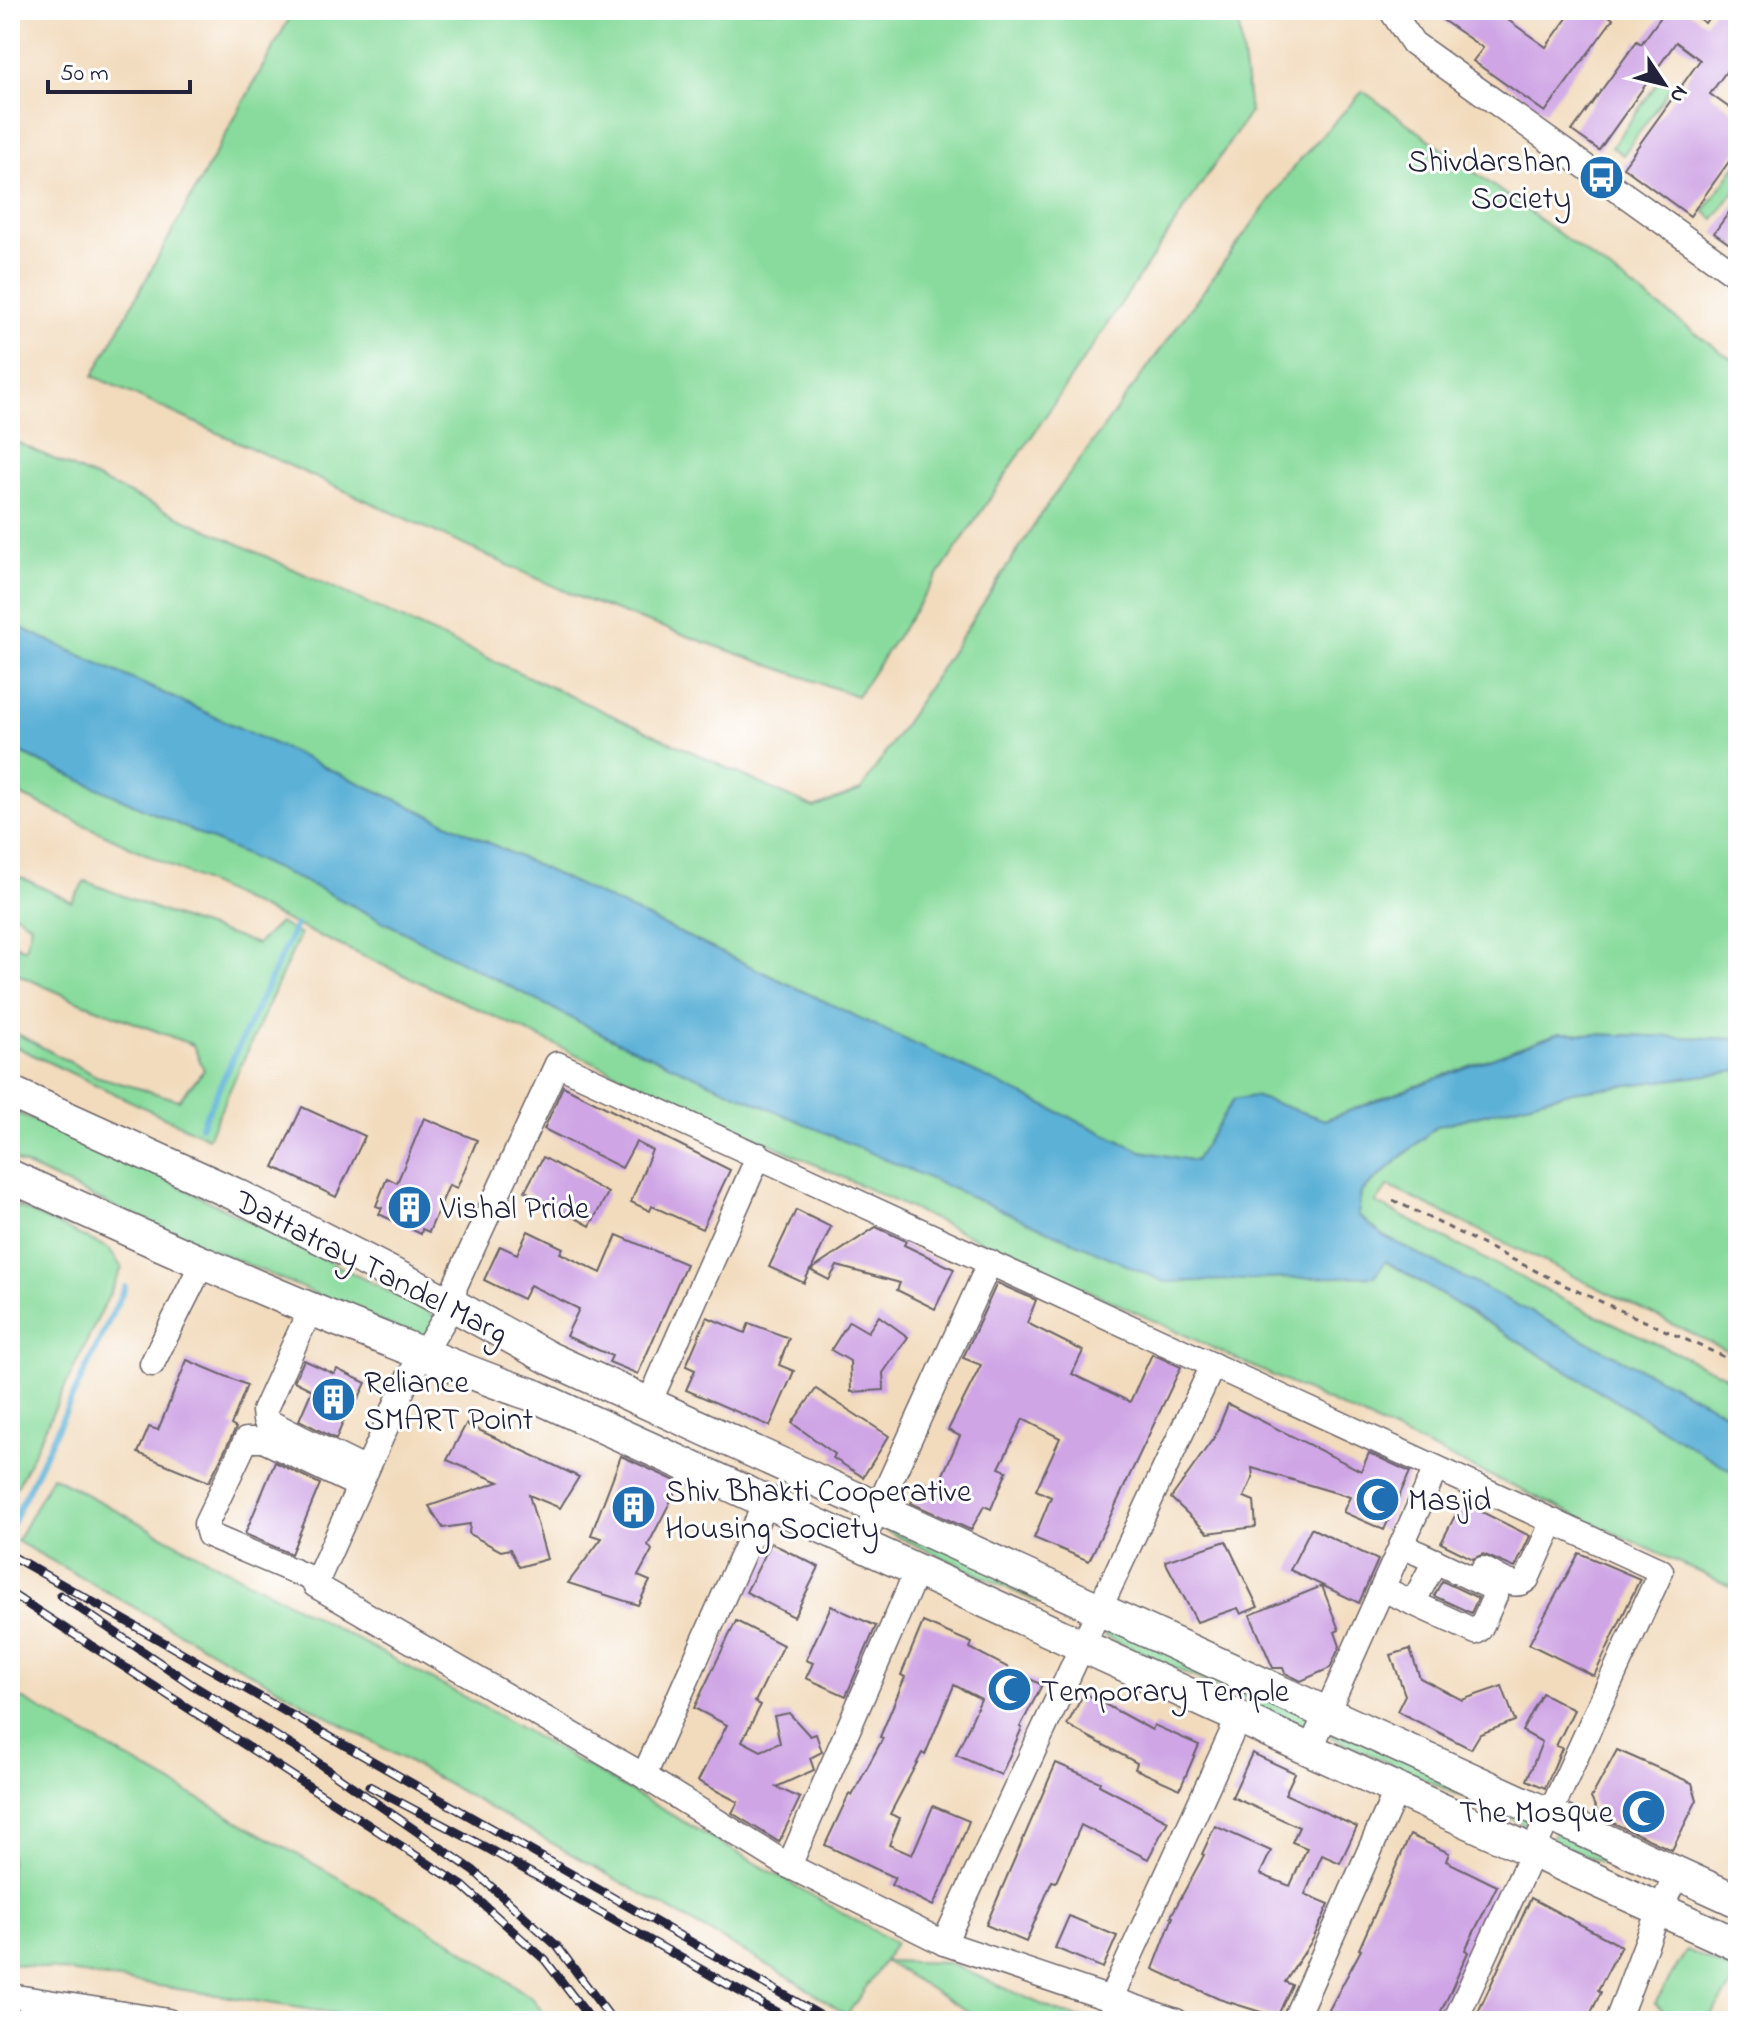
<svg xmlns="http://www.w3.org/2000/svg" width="1748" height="2031" viewBox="0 0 1748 2031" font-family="'Indie Flower',sans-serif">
<rect width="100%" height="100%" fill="#fff"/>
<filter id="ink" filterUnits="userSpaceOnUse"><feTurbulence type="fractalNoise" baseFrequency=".0125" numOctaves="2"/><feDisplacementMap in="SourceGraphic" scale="16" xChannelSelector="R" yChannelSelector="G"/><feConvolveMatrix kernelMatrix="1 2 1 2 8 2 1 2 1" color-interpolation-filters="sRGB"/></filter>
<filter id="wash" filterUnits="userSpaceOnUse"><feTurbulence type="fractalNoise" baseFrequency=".006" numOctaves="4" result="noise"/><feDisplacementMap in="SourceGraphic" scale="32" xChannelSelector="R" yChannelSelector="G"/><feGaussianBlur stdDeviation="1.8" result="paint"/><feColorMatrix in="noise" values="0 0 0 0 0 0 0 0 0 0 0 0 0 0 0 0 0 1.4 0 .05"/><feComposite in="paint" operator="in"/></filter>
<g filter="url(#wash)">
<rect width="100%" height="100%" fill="#f2dbbd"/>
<!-- green -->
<g fill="#88db9c" stroke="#557e6c" stroke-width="2">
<polygon points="294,10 1237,10 1250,112 857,696 580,598 93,376"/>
<polygon points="1661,78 1672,86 1623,155 1612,147"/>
<polygon points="1363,91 1738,364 1738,1039 1559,1033 1324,1120 1254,1096 1195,1161 1141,1151 447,823 10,623 10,439 814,808 861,790 1052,498 1296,164"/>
<polygon points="1738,163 1738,186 1714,219 1704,211"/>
<polygon points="10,748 321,889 618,1042 1271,1278 1374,1276 1385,1261 1738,1475 1738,1590 313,933 10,790"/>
<polygon points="10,872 72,902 85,881 182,919 257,944 279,923 300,935 208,1138 10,1044 10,1030 96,1076 179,1100 204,1070 193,1045 80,1002 10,971 10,942 25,949 31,925 10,910"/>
<polygon points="1738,1071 1738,1356 1388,1186 1376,1203 1564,1300 1738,1382 1738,1419 1383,1236 1358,1215 1361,1193 1437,1126 1565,1093"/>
<polygon points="10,1110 149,1171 430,1312 437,1321 430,1336 417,1337 129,1214 10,1158"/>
<polygon points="10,1203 108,1248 122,1268 18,1485 10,1492"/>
<polygon points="52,1476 487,1709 895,1943 884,1961 948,1963 1061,2013 1096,2021 984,2021 884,1961 847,2015 789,1977 17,1541"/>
<polygon points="884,1519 1077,1605 1071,1618 878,1527"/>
<polygon points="1109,1622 1312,1715 1303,1727 1104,1636"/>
<polygon points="10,1692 452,1942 533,1999 550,2021 384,2021 10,1963"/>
<polygon points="1336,1725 1531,1815 1525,1825 1331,1737"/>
<polygon points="1557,1826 1664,1874 1658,1889 1551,1840"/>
<polygon points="1687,1950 1738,1974 1738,1978 1706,2021 1675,2021 1655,2003"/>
</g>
<!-- water -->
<polygon fill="#5bb1d7" stroke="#3e6a89" stroke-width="2" points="10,623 447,823 1141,1151 1195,1161 1233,1100 1254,1096 1325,1120 1559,1033 1738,1039 1738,1071 1565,1093 1437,1126 1361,1192 1358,1215 1383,1236 1738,1419 1738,1475 1386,1261 1374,1276 1165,1282 618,1042 320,889 10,748"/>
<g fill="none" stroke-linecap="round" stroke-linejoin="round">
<!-- stream -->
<g stroke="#5bb1d7" stroke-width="6">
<polyline points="201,1126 296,925"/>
<polyline points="10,1528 125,1287"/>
</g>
</g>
<g id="blocks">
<!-- building -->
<g fill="#cfa5e5">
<polygon points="1428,10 1494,10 1546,47 1573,10 1601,10 1613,19 1545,112 1473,61 1483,48"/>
<polygon points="1666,10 1687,10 1705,23 1714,10 1738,10 1738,55 1710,94 1738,114 1738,149 1690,216 1623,167 1700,60 1676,42 1599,150 1572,131 1637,41 1641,44"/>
<polygon points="1738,200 1738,250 1714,233"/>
<polygon points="563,1086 730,1170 702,1229 652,1206 650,1211 631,1202 652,1150 636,1142 622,1168 544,1129"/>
<polygon points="302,1107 365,1136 336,1197 274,1167"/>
<polygon points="424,1118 477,1140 457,1188 449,1185 429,1232 422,1229 421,1234 379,1214 382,1208 376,1206 387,1178 397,1183"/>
<polygon points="543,1157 608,1193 590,1226 525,1191"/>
<polygon points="796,1210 831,1227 811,1270 876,1227 906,1241 904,1245 954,1269 935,1309 897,1290 900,1283 837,1266 829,1280 810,1270 804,1283 769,1267"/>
<polygon points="528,1231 563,1248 560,1253 601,1273 617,1235 686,1264 638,1374 609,1362 612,1356 566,1336 579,1309 530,1285 523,1299 484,1280 500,1246 517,1254"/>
<polygon points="997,1283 1036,1300 1027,1323 1083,1351 1072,1374 1130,1402 1152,1354 1181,1367 1089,1561 1034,1538 1051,1497 1036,1490 1060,1438 1023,1419 999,1468 1007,1471 991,1509 984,1506 971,1530 911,1503 922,1481 937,1488 960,1436 948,1430 981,1365 963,1358"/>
<polygon points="879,1316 908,1337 883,1373 884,1390 851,1392 850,1361 831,1350 849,1321 868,1332"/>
<polygon points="707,1317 745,1333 749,1323 789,1338 779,1365 794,1371 770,1426 686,1390 695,1370 686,1366"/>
<polygon points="187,1360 247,1385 231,1425 236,1428 209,1482 138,1453 149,1427 158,1430"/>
<polygon points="304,1360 334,1374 337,1369 366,1383 353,1410 349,1408 336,1439 299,1420 312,1390 294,1381"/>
<polygon points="816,1389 889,1436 863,1477 833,1458 835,1454 792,1423"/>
<polygon points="1228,1404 1361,1471 1369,1453 1410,1472 1384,1530 1343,1512 1350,1497 1252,1468 1253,1477 1244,1497 1254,1501 1256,1527 1208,1533 1171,1498 1215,1436"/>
<polygon points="466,1424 579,1477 560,1508 529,1495 547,1559 519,1567 510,1549 501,1551 469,1534 470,1524 443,1528 429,1506 499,1482 447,1460"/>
<polygon points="621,1456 680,1483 648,1545 652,1550 638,1576 650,1581 638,1605 568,1583 602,1538 591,1535"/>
<polygon points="275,1462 320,1484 291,1554 245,1534"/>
<polygon points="1462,1502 1530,1536 1515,1568 1483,1554 1473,1559 1441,1543"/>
<polygon points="1311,1528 1378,1560 1359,1603 1290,1570"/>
<polygon points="1226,1541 1258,1607 1241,1614 1238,1608 1197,1622 1165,1561"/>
<polygon points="771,1543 819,1567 794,1617 746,1592"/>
<polygon points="1579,1553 1640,1579 1594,1676 1529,1644"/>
<polygon points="1442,1581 1478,1598 1471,1613 1434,1596"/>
<polygon points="1322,1586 1339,1630 1335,1632 1340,1646 1330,1668 1301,1681 1285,1673 1283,1668 1273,1668 1250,1615"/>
<polygon points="831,1606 876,1626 846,1696 806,1678 813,1663 806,1660"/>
<polygon points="736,1621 783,1645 755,1702 761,1705 742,1741 761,1751 780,1743 774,1716 789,1713 810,1736 816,1734 822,1752 810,1758 814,1770 776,1787 800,1798 779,1842 732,1813 738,1802 698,1781 727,1725 694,1708"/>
<polygon points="923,1622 972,1643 970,1648 1042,1685 1020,1727 1022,1728 1001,1775 956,1755 981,1699 954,1685 925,1755 922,1753 890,1814 900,1818 889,1845 912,1855 933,1806 969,1821 948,1875 933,1906 891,1885 895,1878 825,1845 849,1794 852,1796 883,1738 880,1737 905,1677 901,1675"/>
<polygon points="1410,1649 1420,1678 1462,1700 1502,1686 1515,1721 1480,1734 1471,1749 1397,1711 1405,1695 1391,1655"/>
<polygon points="1084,1693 1152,1730 1154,1725 1199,1745 1180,1789 1135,1769 1137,1763 1067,1725"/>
<polygon points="1542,1693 1574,1710 1556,1746 1562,1748 1545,1788 1527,1780 1542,1742 1522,1731"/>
<polygon points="1617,1750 1692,1783 1697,1800 1672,1850 1600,1817 1591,1798"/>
<polygon points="1252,1753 1295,1773 1285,1794 1357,1827 1340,1863 1322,1855 1305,1894 1329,1904 1313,1939 1285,1982 1292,1985 1277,2017 1219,1999 1153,1969 1173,1917 1171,1916 1204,1855 1202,1854 1215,1826 1271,1851 1260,1874 1290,1886 1307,1848 1292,1842 1299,1827 1232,1797"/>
<polygon points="1056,1763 1100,1782 1099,1785 1168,1821 1148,1859 1081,1825 1056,1882 1052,1881 1026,1942 986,1925"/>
<polygon points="1410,1835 1449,1853 1446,1861 1497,1886 1465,1950 1468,1952 1449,1995 1436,2021 1323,2021 1361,1950 1359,1949"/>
<polygon points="1531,1898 1621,1946 1598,1990 1601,1992 1587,2021 1474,2021"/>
<polygon points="1069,1916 1117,1936 1103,1968 1055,1948"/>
</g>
</g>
</g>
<g filter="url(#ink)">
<use href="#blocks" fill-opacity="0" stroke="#6b6368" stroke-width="2"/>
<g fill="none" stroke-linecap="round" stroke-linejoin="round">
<defs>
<g id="minor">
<polyline points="1391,10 1413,43 1738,276"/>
<polyline points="310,1310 264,1411 265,1420 366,1470"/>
<polyline points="152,1364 202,1264"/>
<polyline points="649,1403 759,1155"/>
<polyline points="861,1545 990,1262"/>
<path d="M1483 1569C1497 1576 1514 1591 1527 1579L1553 1521"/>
<polyline points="317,1581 209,1535 206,1524 246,1440 263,1440 359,1486"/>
<polyline points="1383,1589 1476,1632 1480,1629 1495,1596 1495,1590 1490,1587 1403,1546"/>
<polyline points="1413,1603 1435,1561"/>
<polyline points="1310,1750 1436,1468"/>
<polyline points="644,1776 766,1501"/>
<polyline points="789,1866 917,1570"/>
<polyline points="944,1943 1213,1365"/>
<polyline points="10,1996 168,2021"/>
<polyline points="1110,2000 1239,1717"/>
<polyline points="1176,2021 944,1943 789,1866 644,1776 315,1585 407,1380 453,1305 455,1286 557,1064 1661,1571 1455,2021"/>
<polyline points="1294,2021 1397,1789"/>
<polyline points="1617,2021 1653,1926 1677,1873"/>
</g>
<g id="major">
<polyline points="10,1092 239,1196 453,1305 549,1358 1738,1901"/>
<path d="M10 1176C143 1237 276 1297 413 1350 453 1365 492 1382 533 1395L1738 1945"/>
</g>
</defs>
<!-- minor casing -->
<use href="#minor" stroke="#6b6368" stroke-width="27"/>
<!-- major casing -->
<use href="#major" stroke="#6b6368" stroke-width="35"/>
<!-- path -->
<polyline stroke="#6b6368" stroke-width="3" stroke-dasharray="6 6" stroke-linecap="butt" points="1393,1200 1564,1285 1738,1363"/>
<!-- minor -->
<use href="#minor" stroke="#fff" stroke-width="24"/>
<!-- major -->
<use href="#major" stroke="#fff" stroke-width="32"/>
<defs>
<g id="rail">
<polyline points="10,1555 830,2021"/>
<polyline points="10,1593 463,1886 545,1960 592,2021"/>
<polyline points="60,1595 194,1686 304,1753 474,1871 557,1946 613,2021"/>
<polyline points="369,1786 487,1848 792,2021"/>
</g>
</defs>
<!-- rail casing -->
<use href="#rail" stroke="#22223b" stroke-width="9"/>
<!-- rail -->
<use href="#rail" stroke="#fff" stroke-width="6" stroke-dasharray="18" stroke-linecap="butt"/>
</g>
</g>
<!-- icons -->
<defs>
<symbol id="bus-disc" viewBox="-11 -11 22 22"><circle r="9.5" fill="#1f6fb2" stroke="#fff"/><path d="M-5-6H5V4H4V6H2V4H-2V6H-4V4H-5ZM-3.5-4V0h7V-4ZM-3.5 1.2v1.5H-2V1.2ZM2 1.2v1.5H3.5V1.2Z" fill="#fff"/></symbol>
<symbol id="building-disc" viewBox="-11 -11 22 22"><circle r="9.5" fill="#1f6fb2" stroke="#fff"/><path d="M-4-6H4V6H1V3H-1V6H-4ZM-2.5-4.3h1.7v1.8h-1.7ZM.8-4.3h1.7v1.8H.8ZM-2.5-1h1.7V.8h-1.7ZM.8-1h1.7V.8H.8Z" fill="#fff"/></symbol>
<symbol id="mosque-disc" viewBox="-11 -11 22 22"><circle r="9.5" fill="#1f6fb2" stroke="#fff"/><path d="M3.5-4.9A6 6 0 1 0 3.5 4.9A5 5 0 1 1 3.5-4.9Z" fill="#fff"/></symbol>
</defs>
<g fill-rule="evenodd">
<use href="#bus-disc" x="1576" y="152" width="51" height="51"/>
<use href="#building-disc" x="384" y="1182" width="51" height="51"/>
<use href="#building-disc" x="308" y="1374" width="51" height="51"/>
<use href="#mosque-disc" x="1352" y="1474" width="51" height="51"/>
<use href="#building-disc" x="608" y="1482" width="51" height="51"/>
<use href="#mosque-disc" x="984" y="1664" width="51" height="51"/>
<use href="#mosque-disc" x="1618" y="1786" width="51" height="51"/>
</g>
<g text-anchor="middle" stroke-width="6" stroke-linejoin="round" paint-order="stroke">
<!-- poi labels -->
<g font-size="32" fill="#22223b" stroke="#fff" text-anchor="start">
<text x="1571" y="171" text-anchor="end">Shivdarshan<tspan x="1571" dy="37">Society</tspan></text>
<text x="440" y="1218">Vishal Pride</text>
<text x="364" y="1392">Reliance<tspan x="364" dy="37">SMART Point</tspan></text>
<text x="665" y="1501">Shiv Bhakti Cooperative<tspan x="665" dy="37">Housing Society</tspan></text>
<text x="1408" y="1510">Masjid</text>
<text x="1041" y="1701">Temporary Temple</text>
<text x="1613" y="1822" text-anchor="end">The Mosque</text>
</g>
<!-- street labels -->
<g font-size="32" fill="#22223b" stroke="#fff">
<text transform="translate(372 1266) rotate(27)" y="11">Dattatray Tandel Marg</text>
</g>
</g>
<!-- margin -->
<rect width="1748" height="2031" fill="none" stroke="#fff" stroke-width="40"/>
<!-- north arrow -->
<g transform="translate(1664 84) rotate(125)" stroke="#ffffff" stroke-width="6" paint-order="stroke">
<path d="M0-6L14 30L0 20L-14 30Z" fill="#22223b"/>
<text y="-12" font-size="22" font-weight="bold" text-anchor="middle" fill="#22223b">N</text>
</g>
<!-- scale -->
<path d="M48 80v12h142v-12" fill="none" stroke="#22223b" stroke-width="4"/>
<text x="60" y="80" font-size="24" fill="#22223b" stroke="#ffffff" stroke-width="6" paint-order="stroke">50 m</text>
</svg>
